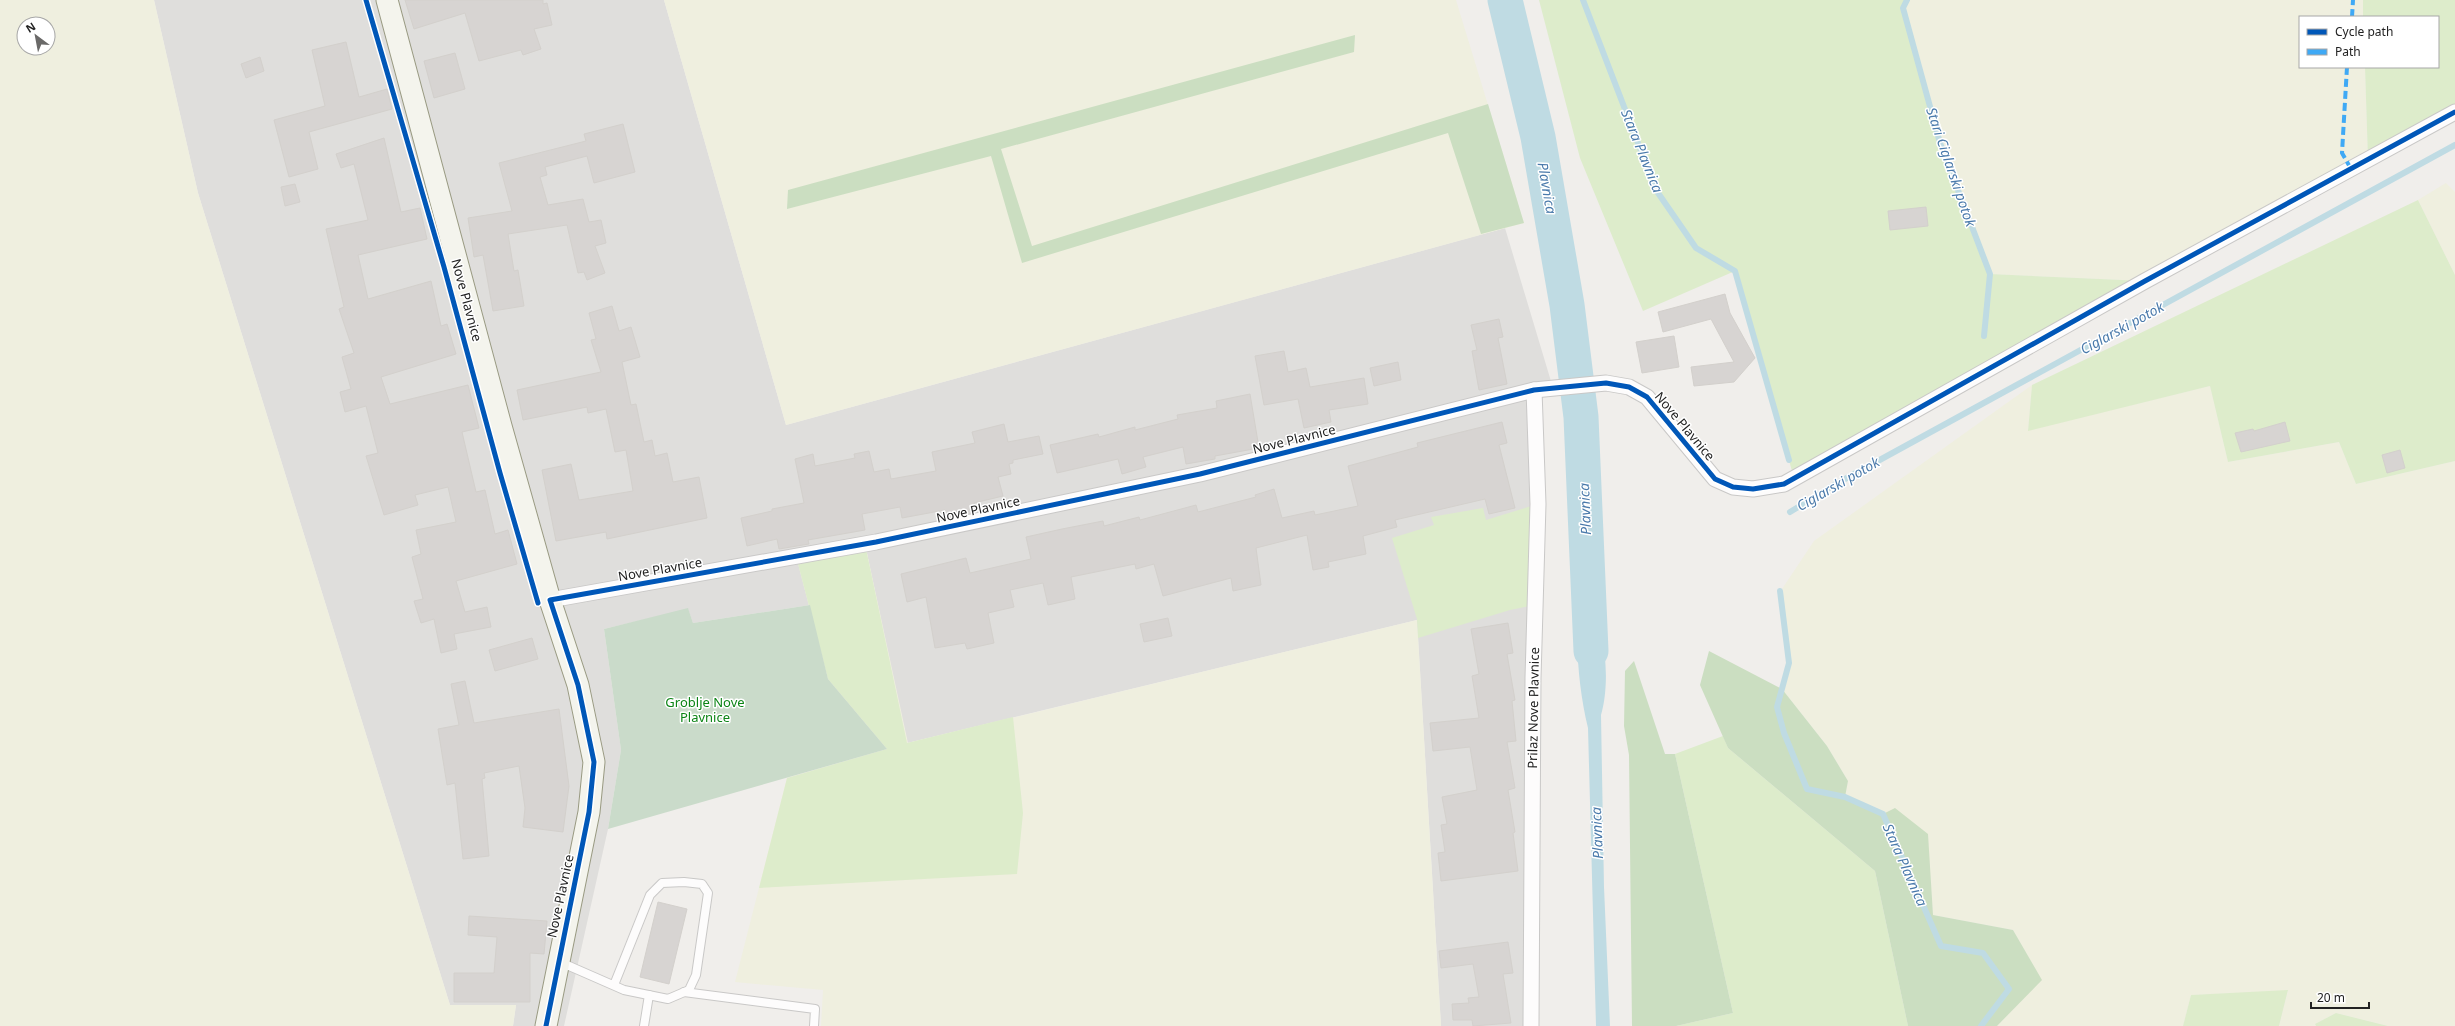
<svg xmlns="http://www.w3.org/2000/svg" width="2455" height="1026" viewBox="0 0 2455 1026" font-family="'Noto Sans',sans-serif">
<rect width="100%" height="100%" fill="#f0eeeb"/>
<!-- residential -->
<polygon fill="#dfdedc" points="154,0 664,0 786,425 1505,228 1553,388 1534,390 1531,1026 1441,1026 1417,620 907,743 865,544 810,605 693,623 688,609 604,629 621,750 608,829 564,1026 513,1026 516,1005 450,1005 198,193"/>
<!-- farmland -->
<g fill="#efefdf" fill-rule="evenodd">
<path d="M0 0H154L198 193 450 1005H516L513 1026H0ZM24 24H48V48H24Z"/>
<polygon points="664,0 1456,0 1524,223 786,425"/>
<polygon points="1907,0 2363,0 2363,17 2300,17 2300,67 2365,67 2368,160 2145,281 1990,274 1940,143 1903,8"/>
<polygon points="2446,183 2455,192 2455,275 2418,200"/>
<polygon points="2032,385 2028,430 2210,386 2228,462 2339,442 2356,484 2455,461 2455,1026 2388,1026 2336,1013 2315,1024 2316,1026 2279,1026 2288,991 2191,995 2183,1026 1997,1026 2041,980 2013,930 1933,915 1927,834 1845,797 1848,781 1827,746 1782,689 1789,663 1780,592 1814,541"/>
<polygon points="865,544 908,743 1417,620 1441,1026 821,1026 823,990 735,982 787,778 887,749 828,679 796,556"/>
</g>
<!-- grass -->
<g fill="#ddeccb">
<polygon points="1539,0 1907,0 1903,8 1940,143 1990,274 2145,281 1794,478 1735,271 1643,311 1580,158"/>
<polygon points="2363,0 2455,0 2455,112 2368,160 2365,67 2438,67 2438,17 2363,17"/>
<polygon points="2418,200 2455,275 2455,461 2356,484 2339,442 2228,462 2210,386 2028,431 2032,385"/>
<polygon points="1538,504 1535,605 1510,610 1418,638 1417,619 1392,538 1434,525 1431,517 1483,508 1486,520"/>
<polygon points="865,544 907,743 1013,717 1023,813 1017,874 759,888 787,778 887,749 828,679 796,556"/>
<polygon points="1723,736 1728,748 1875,871 1908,1026 1676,1026 1733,1013 1675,754"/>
<polygon points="2288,990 2279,1026 2183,1026 2191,995"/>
<polygon points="2336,1013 2388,1026 2316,1026 2315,1024"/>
</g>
<!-- forest -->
<g fill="#cbdec1">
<polygon points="1355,35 1354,52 1001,149 1032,246 1488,104 1524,223 1481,234 1448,133 1022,263 991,156 787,209 788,190"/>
<polygon points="1709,651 1782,689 1827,746 1848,781 1845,797 1883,814 1895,808 1928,834 1933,915 2013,930 2042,980 1997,1026 1908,1026 1875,871 1728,748 1700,685"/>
<polygon points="1634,661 1665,754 1675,754 1733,1013 1676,1026 1632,1026 1629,755 1624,726 1625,671"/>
</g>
<!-- cemetery -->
<polygon fill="#cadbca" points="810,605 828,679 887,749 608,829 621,750 604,629 688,608 693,623"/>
<!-- water -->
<path fill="#bfdbe3" d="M1589 604C1607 631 1610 685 1601 715L1604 887 1610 1026H1596L1588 728C1579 690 1575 648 1579 610Z"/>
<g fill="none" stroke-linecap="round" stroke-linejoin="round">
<!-- stream -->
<g stroke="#bfdbe3" stroke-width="6">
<polyline points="1583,0 1656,190 1696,248 1735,271 1789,460"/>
<polyline points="1907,0 1903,8 1940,143 1990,274 1984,336"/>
<polyline points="1790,512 1834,485 2455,145"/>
<polyline points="1780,591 1789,663 1777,707 1784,733 1807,789 1845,797 1883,814 1941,946 1983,953 2009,989 1981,1026"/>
</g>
<!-- river -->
<polyline stroke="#bfdbe3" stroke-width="35" points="1505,0 1538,137 1567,305 1581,417 1591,651"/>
</g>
<!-- building -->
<g fill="#d7d4d2" stroke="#d3d0cc">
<polygon points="405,0 543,0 543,4 547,3 552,25 534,29 541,49 523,55 521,50 479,61 465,13 414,29"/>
<polygon points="346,42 359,97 387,89 392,109 309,132 318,169 289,177 274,120 325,106 312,50"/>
<polygon points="455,53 465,89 434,98 424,61"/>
<polygon points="260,57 264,71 246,78 241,64"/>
<polygon points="623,124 635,172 594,183 587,156 545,167 547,175 540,177 548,205 583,199 589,222 601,220 606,243 595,246 605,273 587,280 584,272 578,273 567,225 508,234 514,271 518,270 524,306 493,311 483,255 474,257 468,218 512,211 499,163 586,141 584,134"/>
<polygon points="384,138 401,212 420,208 427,239 358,255 368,299 431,281 441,326 447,324 456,354 381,377 390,404 468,385 479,428 462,432 476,492 485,490 495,534 508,530 517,564 456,581 465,612 487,607 491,627 454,634 457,649 441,653 434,619 421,623 414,601 423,599 412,557 421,554 416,530 456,522 448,487 415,495 418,505 384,515 366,456 378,453 366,406 345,412 340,392 351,389 342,357 354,353 339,309 344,307 326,229 368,220 354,164 341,168 336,154"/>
<polygon points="295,184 300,202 285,206 281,187"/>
<polygon points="1926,207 1928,226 1890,230 1888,211"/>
<polygon points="1725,294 1730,313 1755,358 1734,382 1694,386 1691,367 1734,362 1711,319 1663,332 1658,312"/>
<polygon points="612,306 619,331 631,327 640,357 622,362 631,405 636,404 644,442 652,440 655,456 667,453 673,482 699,477 707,518 607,539 606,532 556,541 542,470 571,464 579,500 633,491 626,450 615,452 606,409 588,413 587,407 523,420 517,390 601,372 591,340 596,339 589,313"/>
<polygon points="1499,319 1503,337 1498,338 1507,384 1479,390 1472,351 1477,350 1471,325"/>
<polygon points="1674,336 1679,367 1642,373 1636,342"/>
<polygon points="1284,351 1288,372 1306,368 1310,387 1364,378 1368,404 1329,410 1331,422 1304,428 1298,399 1264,405 1255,356"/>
<polygon points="1398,362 1401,380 1374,386 1370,368"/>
<polygon points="1250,394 1259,448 1215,456 1215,459 1186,464 1183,447 1143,457 1146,467 1122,474 1118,459 1057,473 1050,445 1098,434 1099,437 1135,427 1135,430 1178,419 1177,415 1217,408 1216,401"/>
<polygon points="1502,422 1507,443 1499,445 1515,508 1489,514 1485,499 1395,520 1397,527 1363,536 1366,554 1328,562 1329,567 1313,570 1307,535 1256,548 1261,585 1233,591 1231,578 1163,596 1154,564 1136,569 1135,564 1071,577 1075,599 1048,605 1043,583 1010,590 1014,607 988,613 994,643 967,649 965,643 935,648 926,597 907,602 901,574 966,558 970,573 1031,559 1026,537 1062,529 1103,521 1104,526 1139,517 1140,520 1196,505 1198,512 1256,497 1255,495 1274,489 1282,518 1314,511 1315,515 1358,506 1348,466 1418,447 1417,443"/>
<polygon points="2285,422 2290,441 2241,452 2235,433 2253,429 2254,431"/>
<polygon points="1004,424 1008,442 1039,436 1043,454 1013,460 1013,463 1009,464 1011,474 998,477 1003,496 974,503 976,512 946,518 945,510 902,518 900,507 862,514 865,530 808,540 809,544 779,549 777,539 747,546 741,518 772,511 772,509 804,503 795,459 813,454 815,466 855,458 854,454 869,451 874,472 889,469 891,479 936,471 932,452 975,443 972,432"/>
<polygon points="2400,450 2405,468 2387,473 2382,455"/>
<polygon points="1168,618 1172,636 1144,642 1140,624"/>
<polygon points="1508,623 1513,653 1507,654 1515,700 1512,701 1516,741 1507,742 1515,788 1508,790 1515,832 1513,833 1518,871 1441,881 1438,853 1445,852 1441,825 1447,824 1442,797 1477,790 1470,747 1433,751 1430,723 1479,718 1472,676 1479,674 1471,629"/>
<polygon points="532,638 538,659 495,671 489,650"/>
<polygon points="465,681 474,723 559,709 569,786 563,832 523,827 525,808 519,766 484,773 485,778 482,779 489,856 463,859 455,783 447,785 438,729 459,725 451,684"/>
<polygon points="658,902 687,909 669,984 640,977"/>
<polygon points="469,916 547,921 544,954 530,953 530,1002 454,1002 454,973 494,973 497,937 468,935"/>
<polygon points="1508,942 1513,973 1503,974 1511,1023 1473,1026 1472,1020 1453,1020 1452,1004 1469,1003 1468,998 1479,997 1473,964 1441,968 1439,951"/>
</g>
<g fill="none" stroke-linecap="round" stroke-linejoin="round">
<defs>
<g id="lane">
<polyline points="560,962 624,990 668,999 689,990 696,975 708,893 702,884 684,882 662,883 650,895 614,985"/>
<polyline points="684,992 815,1009 814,1026"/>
<polyline points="644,1026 649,995"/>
</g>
<g id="street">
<polyline points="550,600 876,542 1200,474 1534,390 1606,383 1629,387 1647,397 1715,479 1733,487 1753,489 1784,484 2145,281 2455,112"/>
<polyline points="1531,1026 1533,678 1538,504 1534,390"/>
</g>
<polyline id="secondary" points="387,0 501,426 550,600 578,685 594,762 589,812 546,1026"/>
</defs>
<!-- lane casing -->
<use href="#lane" stroke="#c9c8c7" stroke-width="10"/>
<!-- street casing -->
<use href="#street" stroke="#c9c8c7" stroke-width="17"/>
<!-- secondary casing -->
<use href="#secondary" stroke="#999a82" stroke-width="23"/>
<!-- lane -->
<use href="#lane" stroke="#fdfcfc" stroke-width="8"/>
<!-- street -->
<use href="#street" stroke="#fdfcfc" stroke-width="15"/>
<!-- secondary -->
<use href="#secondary" stroke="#f4f4ed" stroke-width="21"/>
<!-- quiet -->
<g stroke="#3fa9f5" stroke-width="4" stroke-dasharray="8 4" stroke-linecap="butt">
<polyline points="2352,17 2353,0"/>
<polyline points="2347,67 2342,153 2351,169"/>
</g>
<defs>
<g id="cycleway">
<polyline points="366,0 444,267 500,473 538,603"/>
<polyline points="546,1026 589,812 594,762 578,685 550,600 876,542 1200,474 1534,390 1606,383 1629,387 1647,397 1715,479 1733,487 1753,489 1784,484 2145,281 2455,112"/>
</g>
</defs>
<!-- cycleway casing -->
<use href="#cycleway" stroke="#fff" stroke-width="8"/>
<!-- cycleway -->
<use href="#cycleway" stroke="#0057b8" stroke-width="5"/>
</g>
<g text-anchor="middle" stroke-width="3" stroke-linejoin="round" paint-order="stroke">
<!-- street labels -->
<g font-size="13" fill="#222" stroke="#fff">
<text transform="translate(467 300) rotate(75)" y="5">Nove Plavnice</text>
<text transform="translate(1685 426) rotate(50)" y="5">Nove Plavnice</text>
<text transform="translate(1294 439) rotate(-14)" y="5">Nove Plavnice</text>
<text transform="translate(978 509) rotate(-12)" y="5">Nove Plavnice</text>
<text transform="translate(660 569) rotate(-10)" y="5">Nove Plavnice</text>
<text transform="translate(1533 708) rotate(-89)" y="5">Prilaz Nove Plavnice</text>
<text transform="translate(560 896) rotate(-78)" y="5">Nove Plavnice</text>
</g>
<!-- park labels -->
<g font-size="13" fill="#0c8416" stroke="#fff">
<text x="705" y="707">Groblje Nove<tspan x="705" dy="15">Plavnice</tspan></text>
</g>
<!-- water labels -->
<g font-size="14" font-style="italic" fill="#4a7aab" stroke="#fff">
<text transform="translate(1642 151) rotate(68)" y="5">Stara Plavnica</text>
<text transform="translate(1951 167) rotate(71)" y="5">Stari Ciglarski potok</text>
<text transform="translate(1547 188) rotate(80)" y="5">Plavnica</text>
<text transform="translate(2122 328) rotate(-29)" y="5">Ciglarski potok</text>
<text transform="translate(1838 484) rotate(-30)" y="5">Ciglarski potok</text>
<text transform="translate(1585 509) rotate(-92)" y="5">Plavnica</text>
<text transform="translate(1597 833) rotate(-92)" y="5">Plavnica</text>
<text transform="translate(1905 865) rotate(66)" y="5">Stara Plavnica</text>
</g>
</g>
<!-- legend -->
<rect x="2299" y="16" width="140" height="52" fill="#ffffff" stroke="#a7a7a7"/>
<rect x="2307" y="29" width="20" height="6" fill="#0057b8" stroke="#a7a7a7"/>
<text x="2335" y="36" font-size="12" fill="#222222">Cycle path</text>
<rect x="2307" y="49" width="20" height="6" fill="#3fa9f5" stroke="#a7a7a7"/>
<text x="2335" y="56" font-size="12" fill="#222222">Path</text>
<!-- north arrow -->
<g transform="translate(36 36) rotate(328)"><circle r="19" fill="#ffffff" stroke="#a7a7a7"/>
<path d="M0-3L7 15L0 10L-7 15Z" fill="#6a6968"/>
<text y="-6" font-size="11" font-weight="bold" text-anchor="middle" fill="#222222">N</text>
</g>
<!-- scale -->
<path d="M2311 1002v6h58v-6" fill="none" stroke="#222222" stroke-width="2"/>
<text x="2317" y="1002" font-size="12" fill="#222222" stroke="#ffffff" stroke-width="3" paint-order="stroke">20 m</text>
</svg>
